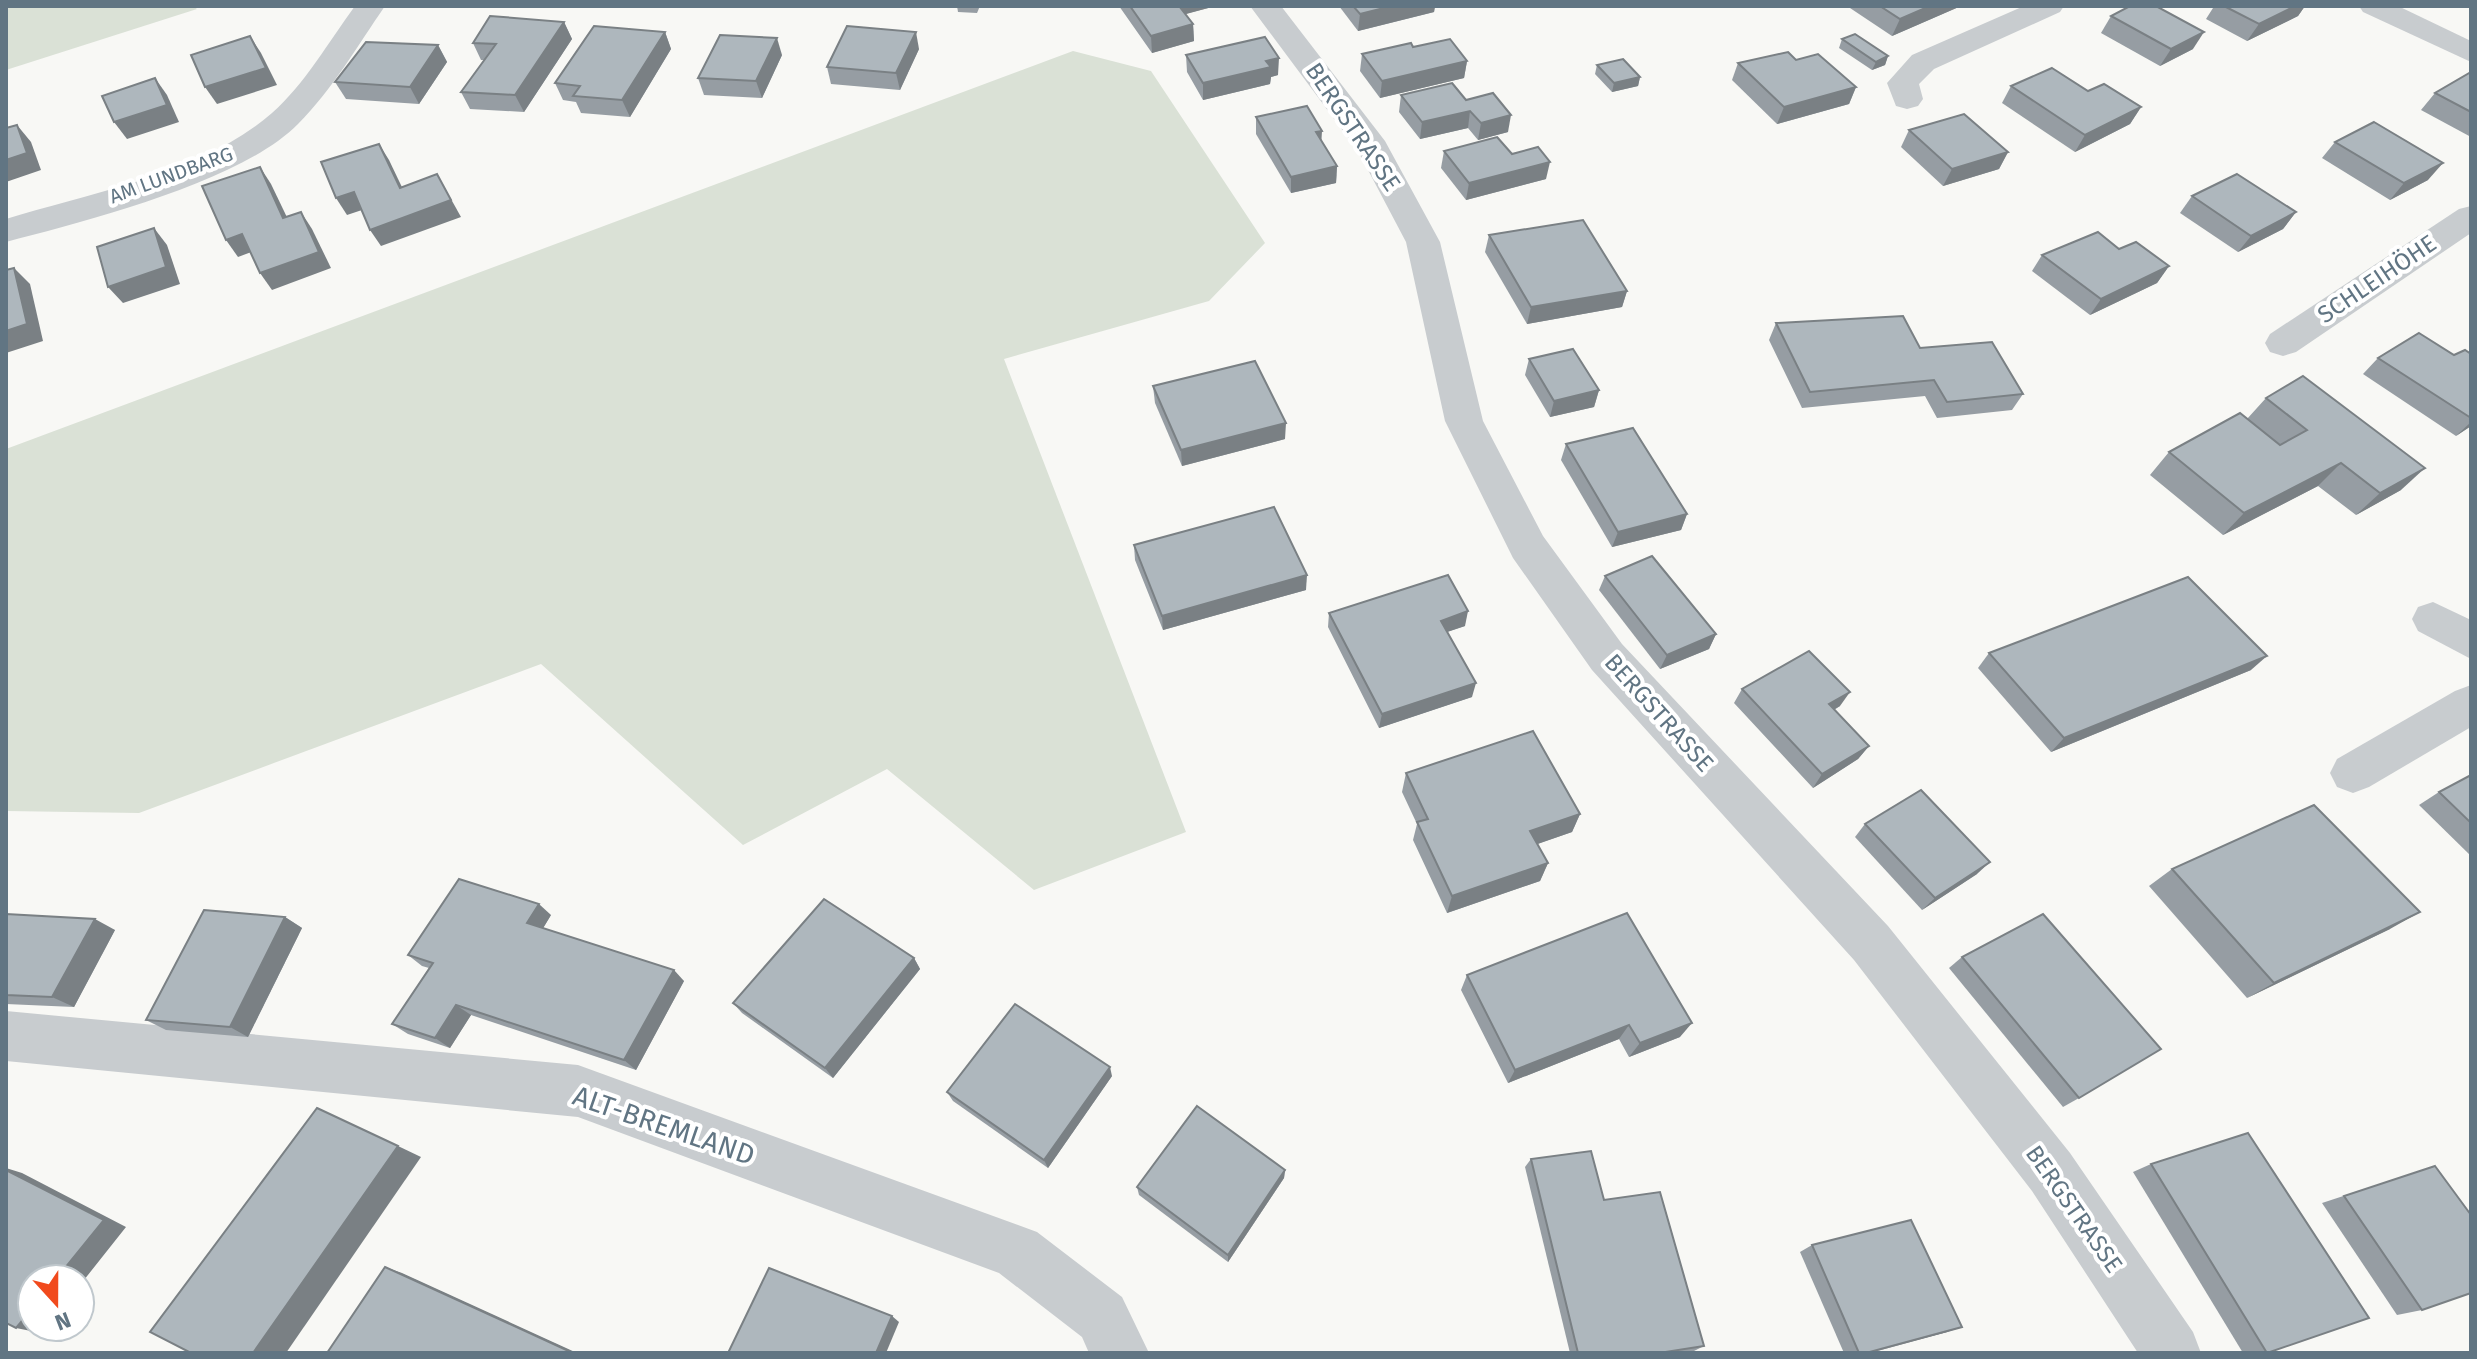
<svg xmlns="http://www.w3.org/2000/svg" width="2477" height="1359" viewBox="0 0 2477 1359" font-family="'Fira Sans',sans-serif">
<rect width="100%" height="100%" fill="#f8f8f5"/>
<!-- green -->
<g fill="#dae1d6">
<polygon points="6,6 193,6 197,9 6,70"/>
<polygon points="1073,51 1151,71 1265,243 1209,301 1004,359 1186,832 1034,890 887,769 743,845 541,664 139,813 6,811 6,449"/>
</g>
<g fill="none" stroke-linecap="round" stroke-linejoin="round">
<!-- minor -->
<g fill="#c8cccf" fill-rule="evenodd">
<path d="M355 6H385C358 45 332 90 298 124 241 182 86 221 6 242V219C91 193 204 173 272 113 305 84 329 41 355 6Z"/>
<polygon points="1250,6 1281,6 1385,141 1440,242 1483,421 1543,536 1622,644 1888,926 2070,1153 2193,1332 2201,1353 2138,1353 2032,1191 1854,960 1592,670 1513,558 1445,421 1406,242 1358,151"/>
<polygon points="2024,6 2064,6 2060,12 1934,69 1919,84 1923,99 1918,106 1907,109 1896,106 1887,83 1912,55"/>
<polygon points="2359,6 2398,6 2471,41 2471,62 2363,12"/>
<polygon points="2471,206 2471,233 2296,352 2283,356 2270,352 2265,343 2270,334 2459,209"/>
<polygon points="2433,602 2471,620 2471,659 2418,631 2412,619 2418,607"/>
<polygon points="2471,685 2471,727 2369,787 2353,793 2337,787 2330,773 2337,759 2455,691"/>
<polygon points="6,1011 578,1065 1037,1232 1122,1297 1149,1353 1089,1353 1082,1337 999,1273 578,1117 6,1061"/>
</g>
</g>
<!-- wall -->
<g fill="#969da3">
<polygon points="957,6 980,6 977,13 958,12"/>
<polygon points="1119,6 1212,6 1212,7 1185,14 1193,24 1194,41 1152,53"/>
<polygon points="1339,6 1435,6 1434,12 1358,31"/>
<polygon points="1847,6 1961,6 1892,36"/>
<polygon points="2210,6 2305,6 2298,16 2247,41 2206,19 2213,8"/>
<polygon points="2111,16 2193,49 2160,66 2101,33"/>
<polygon points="564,22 572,39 524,112 470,109 461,92 484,60 481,60 473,43"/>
<polygon points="665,32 671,49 630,117 581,113 576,102 563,100 555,83"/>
<polygon points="1842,39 1888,56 1885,65 1872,70 1839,48"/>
<polygon points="438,45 447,62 419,104 346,99 335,82"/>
<polygon points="1413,47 1467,61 1464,78 1380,98 1360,71 1362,54"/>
<polygon points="919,49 900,90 831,84 827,67"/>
<polygon points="782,55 762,98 704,95 698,78"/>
<polygon points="1186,55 1278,75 1271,77 1270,84 1203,100 1187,72"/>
<polygon points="1796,60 1856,87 1849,104 1777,124 1732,80 1738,63"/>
<polygon points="1597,65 1640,77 1638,86 1612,92 1595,74"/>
<polygon points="2471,72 2471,137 2421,110 2435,93"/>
<polygon points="2011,86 2088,91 2141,107 2130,124 2075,152 2002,103"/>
<polygon points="1401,95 1466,100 1508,132 1478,140 1468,128 1420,139 1399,112"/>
<polygon points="1256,117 1337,166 1336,183 1291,193 1256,134"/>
<polygon points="1909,130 2008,152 1999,169 1943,186 1901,147"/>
<polygon points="2335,142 2428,180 2390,200 2322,158"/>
<polygon points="1444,151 1512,154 1546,179 1466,200 1441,168"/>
<polygon points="2192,196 2296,212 2283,229 2238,252 2180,213"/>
<polygon points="1489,235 1627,291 1622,307 1527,324 1485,252"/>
<polygon points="2042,255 2169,266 2157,283 2090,315 2032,271"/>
<polygon points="1776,323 1920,348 2023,394 2012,410 1937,418 1925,396 1802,408 1769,340"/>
<polygon points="2471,354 2471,426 2456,436 2363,374 2378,358"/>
<polygon points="1529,359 1599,390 1594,407 1550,417 1525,375"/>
<polygon points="1153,386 1285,439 1182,466 1155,403"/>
<polygon points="2266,398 2401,490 2356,515 2318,486 2223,535 2150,475 2169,452 2247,419"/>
<polygon points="1566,444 1687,514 1681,530 1612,547 1561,460"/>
<polygon points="1134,545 1306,590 1163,630 1135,560"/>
<polygon points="1605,576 1716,634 1709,649 1660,669 1599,590"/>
<polygon points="1329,613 1465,626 1447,632 1472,697 1379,728 1328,627"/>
<polygon points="1989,653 2251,670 2051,752 1978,668"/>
<polygon points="1742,689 1840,706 1834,710 1869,746 1858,759 1813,788 1734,703"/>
<polygon points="1406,773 1580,814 1572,832 1537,844 1548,863 1540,881 1447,913 1413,840 1417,824 1402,792"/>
<polygon points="2471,775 2471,856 2419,805 2439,792"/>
<polygon points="1865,824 1977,874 1922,910 1855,837"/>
<polygon points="2172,869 2390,929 2247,998 2149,886"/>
<polygon points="6,914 115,930 74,1007 6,1004"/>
<polygon points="551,915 543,928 684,981 636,1070 471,1015 450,1048 408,1034 392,1024 429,968 422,966 408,955"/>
<polygon points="285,917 302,928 248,1037 166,1030 146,1020"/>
<polygon points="1962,957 2079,1098 2063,1107 1949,968"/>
<polygon points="914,958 920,969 833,1078 742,1013 733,1003"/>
<polygon points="1467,975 1680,1037 1629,1057 1619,1039 1508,1083 1461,990"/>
<polygon points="1112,1076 1048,1168 953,1101 947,1092"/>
<polygon points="1531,1159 1604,1200 1704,1346 1694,1351 1679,1353 1570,1353 1525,1167"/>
<polygon points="2151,1164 2267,1353 2243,1353 2133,1172"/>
<polygon points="2435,1166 2422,1310 2397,1315 2322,1203"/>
<polygon points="1285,1170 1284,1178 1228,1262 1139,1195 1137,1187"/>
<polygon points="1812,1245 1947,1332 1870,1353 1844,1353 1800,1252"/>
</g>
<!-- shaded-wall -->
<g fill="#7a8084">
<polygon points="1174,6 1212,6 1212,7 1175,17"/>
<polygon points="1392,6 1435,6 1434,12 1358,31 1360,14"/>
<polygon points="1930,6 1961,6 1892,36 1900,19"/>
<polygon points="2295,6 2305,6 2298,16 2247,41 2259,24"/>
<polygon points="564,22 572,39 524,112 515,95"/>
<polygon points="1193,24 1194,41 1152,53 1151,36"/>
<polygon points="665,32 671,49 630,117 622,100"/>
<polygon points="916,32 919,49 900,90 896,73"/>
<polygon points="2204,32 2193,49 2160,66 2171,49"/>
<polygon points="250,36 261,53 277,85 217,104 205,87"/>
<polygon points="777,38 782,55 762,98 756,81"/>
<polygon points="438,45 447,62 419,104 410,87"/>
<polygon points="1888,56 1885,65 1872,70 1876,62"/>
<polygon points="1279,58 1278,75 1271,77 1270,84 1203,100 1203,83 1266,61"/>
<polygon points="1467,61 1464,78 1380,98 1382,81"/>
<polygon points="1640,77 1638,86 1612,92 1614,83"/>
<polygon points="155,78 167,95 179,122 127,139 114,122"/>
<polygon points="1856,87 1849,104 1777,124 1784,107"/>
<polygon points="2141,107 2130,124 2075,152 2085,135"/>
<polygon points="1470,111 1468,128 1420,139 1422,122"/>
<polygon points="1511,115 1508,132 1478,140 1481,123"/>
<polygon points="17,125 31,142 41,170 6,182 6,160"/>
<polygon points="1322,131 1321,148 1316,132"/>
<polygon points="379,144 389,160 410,204 400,188"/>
<polygon points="2008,152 1999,169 1943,186 1952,169"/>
<polygon points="1550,162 1546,179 1466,200 1469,183"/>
<polygon points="2443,163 2428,180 2390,200 2404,183"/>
<polygon points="1337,166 1336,183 1291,193 1291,177"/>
<polygon points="260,167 271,184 295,234 283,218"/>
<polygon points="437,174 461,217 381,246 370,230"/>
<polygon points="354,192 365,209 347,215 336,198"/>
<polygon points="301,212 312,229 331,268 272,290 260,273"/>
<polygon points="2296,212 2283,229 2238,252 2251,236"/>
<polygon points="154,228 167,245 180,284 123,303 108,287"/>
<polygon points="242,234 254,251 238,257 226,240"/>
<polygon points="2169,266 2157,283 2090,315 2101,299"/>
<polygon points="14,268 30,284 43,341 6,353 6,331"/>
<polygon points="1627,291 1622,307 1527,324 1531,307"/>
<polygon points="1599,390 1594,407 1550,417 1554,401"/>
<polygon points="2471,422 2471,426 2456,436"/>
<polygon points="1286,423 1285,439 1182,466 1181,450"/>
<polygon points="2341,463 2318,486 2223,535 2244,513"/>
<polygon points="2425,468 2401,490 2356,515 2380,493"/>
<polygon points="1687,514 1681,530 1612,547 1618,532"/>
<polygon points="1307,575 1306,590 1163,630 1162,616"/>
<polygon points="1468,611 1465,626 1438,635 1441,621"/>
<polygon points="1716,634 1709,649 1660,669 1667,655"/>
<polygon points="2267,656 2251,670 2051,752 2064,738"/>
<polygon points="1476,683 1472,697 1379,728 1382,714"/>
<polygon points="1850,692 1840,706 1819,718 1829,704"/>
<polygon points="1869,746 1858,759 1813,788 1822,774"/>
<polygon points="1580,814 1572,832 1523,849 1530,831"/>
<polygon points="1990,862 1977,874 1922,910 1935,898"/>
<polygon points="1548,863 1540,881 1447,913 1452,896"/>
<polygon points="539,904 551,915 539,935 527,923"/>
<polygon points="2420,912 2390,929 2247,998 2274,983"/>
<polygon points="285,917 302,928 248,1037 230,1027"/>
<polygon points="95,919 115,930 74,1007 52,997"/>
<polygon points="914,958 920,969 833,1078 825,1068"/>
<polygon points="674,970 684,981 636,1070 624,1060"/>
<polygon points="456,1005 471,1015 450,1048 435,1038"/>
<polygon points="1692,1023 1680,1037 1629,1057 1640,1043"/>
<polygon points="1629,1025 1619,1039 1508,1083 1515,1070"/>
<polygon points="1110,1067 1112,1076 1048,1168 1044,1160"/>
<polygon points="398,1146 421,1157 286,1353 253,1353"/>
<polygon points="6,1168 22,1173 126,1227 80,1285 80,1279 56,1279"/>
<polygon points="1285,1170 1284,1178 1228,1262 1228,1255"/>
<polygon points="385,1267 402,1273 577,1353 573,1353"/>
<polygon points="32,1309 32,1327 46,1327 41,1333 16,1328"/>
<polygon points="892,1316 899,1322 886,1353 876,1353"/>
<polygon points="1962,1327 1947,1332 1866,1353"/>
</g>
<!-- building -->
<g fill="#aeb7bd" stroke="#7a8084" stroke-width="2">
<polygon points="1130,6 1179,6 1193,24 1151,36"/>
<polygon points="1353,6 1392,6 1360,14"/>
<polygon points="1880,6 1930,6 1900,19"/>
<polygon points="2130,6 2156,6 2204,32 2171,49 2111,16"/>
<polygon points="2224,6 2295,6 2259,24"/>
<polygon points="490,16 564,22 515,95 461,92 496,44 473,43"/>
<polygon points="594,26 665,32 622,100 573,96 580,86 555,83"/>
<polygon points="847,26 916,32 896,73 827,67"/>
<polygon points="1855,34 1888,56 1876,62 1842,39"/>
<polygon points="720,35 777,38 756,81 698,78"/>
<polygon points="250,36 266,68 205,87 191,55"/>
<polygon points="1265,37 1279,58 1266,61 1271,67 1203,83 1186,55"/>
<polygon points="1450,39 1467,61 1382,81 1362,54 1411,43 1413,47"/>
<polygon points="366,42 438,45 410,87 335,82"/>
<polygon points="1788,52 1796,60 1818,54 1856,87 1784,107 1738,63"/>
<polygon points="1623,59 1640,77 1614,83 1597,65"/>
<polygon points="2052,68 2088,91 2104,84 2141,107 2085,135 2011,86"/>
<polygon points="2471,72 2471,112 2435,93"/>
<polygon points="155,78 167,105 114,122 102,96"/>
<polygon points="1452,83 1466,100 1493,93 1511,115 1481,123 1470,111 1422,122 1401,95"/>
<polygon points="1307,106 1322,131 1316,132 1337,166 1291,177 1256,117"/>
<polygon points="1964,114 2008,152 1952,169 1909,130"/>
<polygon points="2374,122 2443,163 2404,183 2335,142"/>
<polygon points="17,125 27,153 6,160 6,128"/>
<polygon points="1497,137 1512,154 1538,147 1550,162 1469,183 1444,151"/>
<polygon points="379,144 400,188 437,174 451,200 370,230 354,192 336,198 321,162"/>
<polygon points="260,167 283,218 301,212 319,252 260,273 242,234 226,240 202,186"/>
<polygon points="2237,174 2296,212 2251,236 2192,196"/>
<polygon points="1583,220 1627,291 1531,307 1489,235"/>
<polygon points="154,228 166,267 108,287 97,247"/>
<polygon points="2098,232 2119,249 2136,242 2169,266 2101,299 2042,255"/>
<polygon points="14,268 27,324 6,331 6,270"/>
<polygon points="1903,316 1920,348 1992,342 2023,394 1947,402 1934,380 1810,392 1776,323"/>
<polygon points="2419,333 2454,355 2465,350 2471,354 2471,418 2378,358"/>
<polygon points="1573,349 1599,390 1554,401 1529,359"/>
<polygon points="1255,361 1286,423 1181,450 1153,386"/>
<polygon points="2303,376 2425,468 2380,493 2341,463 2244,513 2169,452 2240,413 2280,445 2307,430 2266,398"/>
<polygon points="1633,428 1687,514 1618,532 1566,444"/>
<polygon points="1274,507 1307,575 1162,616 1134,545"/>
<polygon points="1652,556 1716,634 1667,655 1605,576"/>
<polygon points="1448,575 1468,611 1441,621 1476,683 1382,714 1329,613"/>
<polygon points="2188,577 2267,656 2064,738 1989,653"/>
<polygon points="1809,651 1850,692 1829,704 1869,746 1822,774 1742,689"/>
<polygon points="1533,731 1580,814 1530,831 1548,863 1452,896 1417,822 1428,819 1406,773"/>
<polygon points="2471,775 2471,823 2439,792"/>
<polygon points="1921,790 1990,862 1935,898 1865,824"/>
<polygon points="2314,805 2420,912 2274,983 2172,869"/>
<polygon points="459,879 539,904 527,923 674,970 624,1060 456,1005 435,1038 392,1024 433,963 408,955"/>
<polygon points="824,899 914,958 825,1068 733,1003"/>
<polygon points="204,910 285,917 230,1027 146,1020"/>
<polygon points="1627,913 1692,1023 1640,1043 1629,1025 1515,1070 1467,975"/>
<polygon points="6,914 95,919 52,997 6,995"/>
<polygon points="2043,914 2161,1049 2079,1098 1962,957"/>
<polygon points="1015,1004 1110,1067 1044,1160 947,1092"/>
<polygon points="1197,1106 1285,1170 1228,1255 1137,1187"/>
<polygon points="317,1108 398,1146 253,1353 191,1353 150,1332"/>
<polygon points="2248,1133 2369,1318 2267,1353 2151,1164"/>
<polygon points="1591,1151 1604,1200 1660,1192 1704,1346 1659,1353 1578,1353 1531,1159"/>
<polygon points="2435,1166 2471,1215 2471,1293 2422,1310 2344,1196"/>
<polygon points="6,1170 104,1220 56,1279 32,1279 32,1309 16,1328 6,1323"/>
<polygon points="1911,1220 1962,1327 1866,1353 1859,1353 1812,1245"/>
<polygon points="385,1267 573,1353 327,1353"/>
<polygon points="769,1268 892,1316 876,1353 728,1353"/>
</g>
<g text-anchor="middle" stroke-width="8" stroke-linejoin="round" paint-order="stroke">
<!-- far-street labels -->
<g font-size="20" fill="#617583" stroke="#fff">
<text transform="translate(171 175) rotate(-20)" y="7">AM LUNDBARG</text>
</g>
<!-- street labels -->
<g font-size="24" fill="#617583" stroke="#fff">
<text transform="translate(1353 127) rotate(56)" y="8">BERGSTRASSE</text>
<text transform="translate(2377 279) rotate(-34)" y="8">SCHLEIHÖHE</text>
<text transform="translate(1659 713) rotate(48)" y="8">BERGSTRASSE</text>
<text transform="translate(2074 1209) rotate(55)" y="8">BERGSTRASSE</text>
</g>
<!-- near-street labels -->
<g font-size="28" fill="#617583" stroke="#fff">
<text transform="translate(664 1125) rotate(19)" y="10">ALT-BREMLAND</text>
</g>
</g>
<!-- border -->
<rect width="2477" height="1359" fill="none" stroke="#617583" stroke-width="16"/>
<!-- north arrow -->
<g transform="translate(56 1303) rotate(159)"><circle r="38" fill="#ffffff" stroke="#c0c8cd" stroke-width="2"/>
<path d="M0-6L14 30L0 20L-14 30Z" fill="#f14a1d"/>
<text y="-12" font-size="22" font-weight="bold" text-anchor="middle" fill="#617583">N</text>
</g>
</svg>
